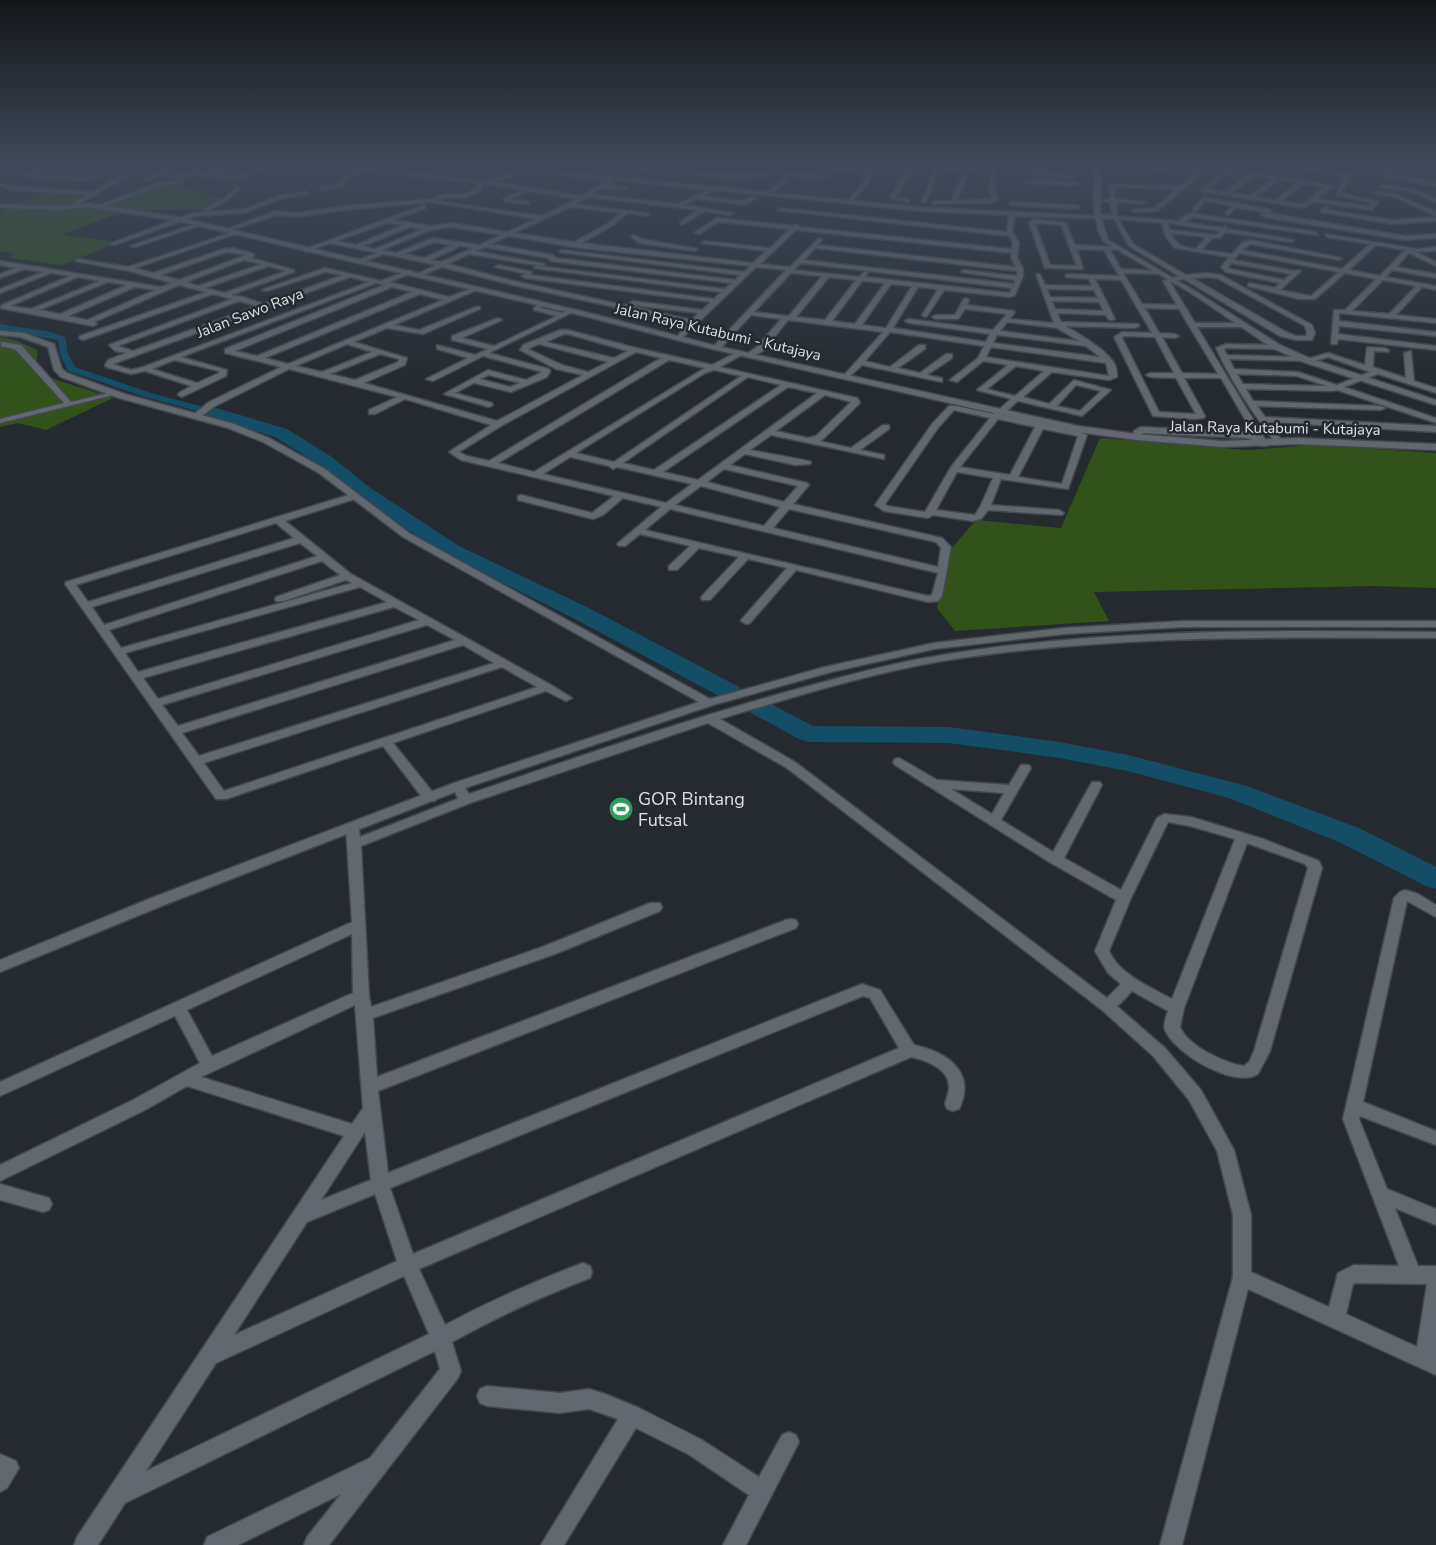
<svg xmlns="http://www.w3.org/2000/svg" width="1436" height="1545" viewBox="0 0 1436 1545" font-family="'Nunito Sans',sans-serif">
<rect width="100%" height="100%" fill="#242a30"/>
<!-- green -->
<g fill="#32521a">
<polygon points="164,183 227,199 209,206 212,209 125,211 60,235 119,242 62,265 10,258 13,253 0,251 0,212 47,191 88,194 68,205 98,207"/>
<polygon points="0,337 15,340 37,350 37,368 54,379 113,398 46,430 18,423 0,427"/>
<polygon points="1100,438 1247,450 1316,445 1436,453 1436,588 1373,586 1094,592 1109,621 955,631 937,608 946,555 976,520 1061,528"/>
</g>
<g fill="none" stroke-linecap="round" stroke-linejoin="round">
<!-- canal -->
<polygon fill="#134e66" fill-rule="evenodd" points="0,324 51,332 65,337 68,354 75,367 151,393 200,406 202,408 197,411 145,397 68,371 60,354 58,340 0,330"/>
<!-- river -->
<g fill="#134e66" fill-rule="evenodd">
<polygon points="210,406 287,429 332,457 369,487 459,546 591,609 739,687 742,692 739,697 730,699 721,697 575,619 445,554 355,495 320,465 275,437 204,415 201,411 204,407"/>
<polygon points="760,701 769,703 813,726 949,727 1060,742 1128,755 1247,786 1359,828 1436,867 1436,889 1426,886 1339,842 1229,798 1127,771 1060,758 949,743 808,742 799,739 751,713 748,708 751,703"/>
</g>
<defs>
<g id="minor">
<polygon points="17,165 24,165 10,173 5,172"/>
<polygon points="42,165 49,165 32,175 50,176 69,165 76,165 56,176 89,177 114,165 121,165 90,181 21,176"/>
<polygon points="142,165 148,165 73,207 71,204 87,195 11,190 0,186 1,183 11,186 92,192"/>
<polygon points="170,165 176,165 163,173 181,174 193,171 207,172 227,165 235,165 214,173 243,175 263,167 299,165 264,170 244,179 193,175 181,178 158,176 148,181 143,180"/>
<path d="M313 165 363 167 486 181 527 168 767 192 785 178 787 181 773 193 848 200 862 184 867 173 833 171 825 179 777 175 736 178 635 171 638 169 736 174 777 171 824 175 832 165H837L836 168 868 170 870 165H875L873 170 905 172 909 165H914L896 197 909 200V202L890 198 903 175 872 173 867 185 853 201 919 207 1095 216 1098 214 1112 215 1110 202 1095 200 1110 199 1109 184 1180 186 1195 174 1149 170 1152 168 1198 171 1203 168 1205 171 1157 211 1134 212 1131 210 1154 208 1176 189 1114 187 1115 199 1146 202 1143 204 1116 202 1117 214 1115 216 1179 221 1187 214 1192 213 1316 232 1318 235 1192 217 1185 222 1222 228 1225 226 1228 229 1294 240 1291 242 1225 232 1220 238H1212L1202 250 1232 254 1242 243 1250 240 1342 258 1339 260 1250 244 1242 250 1342 269 1370 244 1327 237 1325 234 1417 249 1436 247V251L1416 252 1436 262V266L1409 253 1396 267 1436 274V278L1392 270 1386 277 1436 286V290L1422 287 1396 315 1436 319V323L1339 313V321L1436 332V336L1339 326 1338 334 1436 346V350L1338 339 1337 344H1331L1334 310H1345L1376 279 1345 273 1315 299H1299L1248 286V284L1250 283 1275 288 1280 283 1226 272 1221 267 1229 257 1175 248 1166 237 1162 223 1118 219 1133 244 1186 275 1207 273 1221 275 1312 325 1315 333 1312 340H1296L1280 336 1184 279 1170 282 1195 323H1243L1247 325 1243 327H1197L1268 444 1267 446H1261L1258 441 1245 438 1142 433 1140 439H1134V431L1140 427 1245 432 1254 435 1221 378H1184L1205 416 1204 418 1195 419 1153 416 1114 337 1122 332 1152 333 1121 280 1095 279 1115 319 1113 320H1109L1106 315 1057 313 1061 322 1138 324 1139 326 1135 328 1065 326C1078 333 1110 352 1115 365 1117 369 1117 373 1117 377L1109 380 1052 372 1023 397 1049 404 1074 380 1111 390 1082 416 1018 401 1002 415 1080 431 1087 435 1068 489 1001 479 991 505 1059 510 1064 513 1062 515 988 510 981 519 972 521 933 515 928 518 884 511 875 505 932 424 949 406H956L994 414 1011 399 977 390 1008 365 983 361 957 382 950 380 978 358 984 346 890 332 865 361 890 367 919 345H925V349L898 368 920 373 946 354H952V358L927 375 942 378V382L862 365 848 378H845V374L883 332 788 320 763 351 751 357H748V353L757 347 781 319 751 315 719 350 712 348 786 270 756 267 680 340 676 338 688 323 513 285 442 267 419 277 417 276V274L436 265 384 254 360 263 358 262V260L377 253 330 243 306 252 303 250 424 205 426 208 393 220 430 226 451 223 507 232 536 219 432 202 344 210 297 217 277 215 224 232V230L276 211 297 213 344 206 430 199 444 194H464L475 189 479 183 363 171 347 179 343 186 321 190 319 187 339 184 343 177 356 170ZM527 172 608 180 581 196 493 182ZM615 180 708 190 677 204 592 194 602 188 625 190 628 188 607 185ZM487 184 522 190 503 199 505 202 529 204V202L511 199 528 191 576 199 542 216 437 201 445 198H465L480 191 482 186ZM715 190 919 211 1009 215 1007 232 780 208 777 210 1009 236 1013 243 1012 249 799 227 797 224 793 226 717 218 694 233 699 234 718 222 790 229 770 248 704 241 701 243 766 251 753 263 581 243 610 227 628 213 647 216 650 214 576 204 588 197 698 210 680 222 682 225 705 211 730 215 733 213 684 205 697 199 744 205 756 198 751 197 743 201 703 196ZM571 207 621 213 606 225 574 242 514 233ZM1015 216 1114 219 1129 246 1179 276 1163 281 1177 305 1142 304 1123 273 1158 274 1161 272 1160 271 1121 269 1110 250 1116 249V247L1075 245 1066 223 1034 219 1029 223 1045 268 1083 269 1077 249 1104 250 1119 276 1068 274 1066 275V277L1089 279 1092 286 1045 285 1040 274H1036L1054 323 1010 319 1015 312 1014 311 967 305 969 300 966 298 963 300 955 315H936L932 317 936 319H957L959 318 965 309 1007 314 993 330 909 319 905 321 909 323 990 334 986 342 893 328 918 287 938 289 922 315 925 317 927 316 944 290 1010 297 1015 295 1023 276V269L1017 257 1019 243 1012 231ZM387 223 403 225 356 245 336 241ZM1035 223 1061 225 1077 266 1050 265ZM1168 223 1220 231 1216 235 1170 230ZM410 227 423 229 375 249 363 246ZM451 227 501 235 479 245 433 238 396 253 382 250 431 230ZM796 230 1012 253 1011 257 1016 267 818 245 822 240 819 238 790 267 760 264ZM1171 233 1206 237 1196 249C1184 247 1175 246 1171 233ZM509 236 573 247 750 266 744 272 562 250 559 252 740 275 735 280 556 258 553 255 491 244ZM434 242 452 245 424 258 404 254ZM1376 245 1405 250 1380 276 1349 270ZM460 246 473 248 441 262 431 260ZM485 247 548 258 550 261 731 283 725 289 537 266 534 268 721 292 714 299 531 275 532 272 498 265 495 267 526 274 522 276 525 278 711 302 702 310 633 301 630 303 633 305 698 313 692 320 514 281 448 264 469 254 542 266 545 264 475 251ZM815 248 1017 271V276L964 270 961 272 1015 280 1014 284 804 260ZM1239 253 1339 272 1311 296 1280 290 1300 272V270L1294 271 1234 260ZM801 263 1012 288 1010 293 865 277 868 273 865 271 859 277 794 270ZM1231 263 1291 274 1284 280 1230 269 1228 267ZM791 273 822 276 789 316 754 312ZM829 277 856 280 825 320 796 317ZM1207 277 1217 278 1305 326 1307 333 1306 336H1296L1286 332 1192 278ZM1383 280 1416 286 1389 314 1352 311ZM862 281 885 283 855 324 832 321ZM891 284 912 286 886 328 862 325ZM1047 289 1094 290 1098 298 1050 297ZM1052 301 1099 302 1104 311 1055 309ZM1145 308 1179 309 1218 374 1182 373 1162 337 1175 338 1179 336 1175 334 1159 333ZM1007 322 1057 328 1079 341 1000 331ZM997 335 1086 346 1100 357 993 343ZM1124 336 1155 337 1174 373H1150L1146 375 1150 377 1176 378 1196 414 1159 412 1122 338ZM991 347 1106 363 1109 376 986 357ZM1016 366 1044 371 1015 396 987 389ZM1076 385 1101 391 1080 411 1057 406ZM954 410 990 418 951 467 925 512 887 506 885 504 938 428ZM998 419 1035 427 1010 475 960 467ZM1043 429 1078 436 1062 484 1018 477ZM957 472 993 478 980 507 975 515 936 510Z"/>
<polygon points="916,165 941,165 996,171 995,189 998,199 992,203 932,204 934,201 951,201 961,177 964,175 967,177 957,201 992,198 989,189 991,173 940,169 926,202 921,203 935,168"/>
<polygon points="1006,165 1074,176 1071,178 1036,175"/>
<path d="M1227 165 1230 167 1229 169 1335 186V188H1330L1317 199 1370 206 1373 203 1336 195 1345 177 1277 165H1291L1347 174 1356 165H1361L1350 177 1341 193 1379 202 1372 210 1313 202 1304 208 1200 191V189L1225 172 1222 170ZM1230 173 1248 175 1225 192 1207 189ZM1254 176 1273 179 1250 196 1231 193ZM1279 180 1298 183 1275 200 1256 197ZM1304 184 1324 187 1303 204 1281 201Z"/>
<polygon points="1393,166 1427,173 1424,175 1394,170 1387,174 1436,182 1436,186 1379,175"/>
<polygon points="180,180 182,183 160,186 100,208 95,207 157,183"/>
<polygon points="1026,180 1075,182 1078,184 1075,186 1024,183"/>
<polygon points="1381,184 1412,189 1436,198 1436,202 1409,191 1379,187"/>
<path d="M236 187 241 188C233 196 212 214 201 210L223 199Z"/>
<polygon points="307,191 309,194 282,198 245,213 196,216 114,245 109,244 193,213 244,209 279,196"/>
<polygon points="1378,191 1397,195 1436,212 1436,216 1394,197 1376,194"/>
<polygon points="1204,197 1268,209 1271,211 1269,213 1405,236 1436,234 1436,238 1405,240 1264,217 1261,215 1264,212 1236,208 1228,215 1225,213 1232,206 1205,201 1197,211 1193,211 1193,209"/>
<polygon points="1011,202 1077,205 1080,207 1077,209 1009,205"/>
<polygon points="1326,206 1329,208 1327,210 1392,220 1436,217 1436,221 1392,224 1321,212 1321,210"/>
<polygon points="196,224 201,225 135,247 130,246"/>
<path d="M233 232 238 233 135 268 153 273 224 249 233 248 254 254V256L251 258 294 270V272L231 295 243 297 264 304 343 275 325 272 267 291 262 290 325 268 381 281 410 270 412 271V273L389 282 449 297 473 288H477V290L394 325 419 330 476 307H480V309L423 334 387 328 354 342 407 358 405 365 364 383 497 421 583 375 556 369 520 350 523 345 560 330H568L636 348 712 365 739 351 743 353 742 355 720 367 857 398 860 402 859 404 822 440 819 441 851 448 883 425H889V429L860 450 884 455V459L771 435 750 450C759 452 808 460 811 462L810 464 795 465 745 454 730 465 807 483 809 485 793 504 942 538 951 547 942 596 938 601 928 602 796 570 750 623 746 624 741 621 742 619 787 568 748 559 710 600H702L701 598 702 596 739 557 699 548 677 570H669V566L690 546 640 534 625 546H619L617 544 661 507 623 498 603 515 593 519 518 500V496L521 495 592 513 614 496 461 460 449 452 491 425 405 399 375 414H369V410L397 397 289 369 215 406 199 418 192 416 209 402 281 367 225 353V349L384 285 376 283 181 357 227 370 226 376 182 397 178 395 179 393 191 386 145 371 131 374 106 367 105 365 108 360 126 353 115 351 109 345 232 299 213 294 83 340 79 338 80 336 206 292 179 285 94 322 97 324 93 326 0 308 2 305 70 276 51 273 0 293V289L43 272 24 269 0 278V274L16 268 0 265V261L161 287 172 283 129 271 75 261 78 259 128 267ZM227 252 246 255 179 280 160 275ZM244 260 262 264 198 286 186 282ZM269 266 286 271 224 293 205 288ZM78 277 100 281 31 309 10 306ZM350 277 369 282 143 367 131 370 113 364ZM108 282 127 285 60 314 39 310ZM135 287 155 290 87 320 68 316ZM392 287 412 292 257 356 235 351ZM420 294 443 300 288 364 265 358ZM239 301 257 306 133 351 118 346ZM564 334H568L628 351 614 358 546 342ZM347 344 372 352 322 372 296 366ZM539 344 608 362 588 372 562 365 528 349ZM636 352 661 358 489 461 467 456 459 452 501 426ZM380 354 399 359 398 362 355 380 330 374ZM174 360 219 371V373L197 383 152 369ZM669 360 705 368 534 472 498 463ZM714 370 741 376 614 462 576 453 705 373ZM748 377 781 385 654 470 623 463ZM788 387 817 393 698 480 663 472ZM825 395 851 402 816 436 808 438 776 431ZM570 457 609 466 613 469 617 467 692 484 666 503 543 474ZM724 469 798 486 784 502 707 482ZM701 486 780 507 764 526 675 505ZM670 509 938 573 932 595 928 596 645 530ZM789 509 936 542 941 548 938 567 773 528Z"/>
<polygon points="634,235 641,239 698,249 695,251 639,243 631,237"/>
<path d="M541 302 544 304 541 308 563 313 572 309 575 311 489 353 549 369 550 371 547 377 511 392 474 383 455 393 492 403 493 405 489 407 444 394 488 370 526 380 542 372 483 356 433 381 426 379 468 358 437 349V345L475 355 488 349 452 340V336L498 318 502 320 500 321 462 338 494 346 557 316 534 310V308ZM489 375 520 383 510 387 480 379Z"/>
<polygon points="1,342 21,345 71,402 113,392 117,394 0,423 0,419 64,403 15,349 1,346"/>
<path d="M1226 344 1277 345 1281 347 1277 349 1227 348 1224 349 1227 355 1303 357 1307 359 1328 353 1365 365 1367 347 1385 348 1389 350 1388 352 1374 351 1373 367 1406 378 1404 353 1411 351 1414 381 1436 388V393L1378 374 1344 387 1436 418V423L1337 390 1332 391 1246 389 1253 401 1381 406 1385 408 1381 410 1257 406 1265 417 1436 426V432L1268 422 1283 442 1276 444C1253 413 1232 383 1216 348ZM1328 357 1370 372 1337 385 1298 372 1234 369 1229 359 1305 361 1309 363ZM1237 374 1297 376 1327 386 1243 384Z"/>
<path d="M355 493 360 496 358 498 285 521 351 574 551 685 572 698 566 701 546 691 393 743 435 795 436 798 435 801H425L383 746 226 799H216L65 584 66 582ZM276 523 294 538 88 602 76 585ZM300 543 317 556 104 625 92 607ZM322 561 340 575 276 597 275 599 276 601H284L346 580 352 583 121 648 109 630ZM360 587 387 602 138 672 125 653ZM394 607 419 620 158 699 143 678ZM427 625 455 640 178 726 162 705ZM463 645 494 663 199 756 182 733ZM502 667 537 687 224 791 204 763Z"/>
<path d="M899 758 937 780 1009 785 1021 765H1029L1031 768 1001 820 1053 852 1092 782H1100L1102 785 1064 858 1121 890 1157 818 1164 814 1191 817 1263 839 1319 861 1322 868 1270 1051 1258 1074C1235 1089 1175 1054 1165 1030 1163 1024 1166 1017 1168 1011L1132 991C1124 999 1114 1014 1102 1010L1099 1006 1121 984 1108 973 1095 951 1116 900 1051 863 895 765 893 762 895 759ZM951 789 1004 793 992 814ZM1168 822 1190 826 1235 839 1172 999C1150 987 1120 975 1109 951L1131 898ZM1247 843 1305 864 1308 868 1254 1051 1249 1062 1244 1066C1224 1063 1188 1046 1180 1027L1184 1008Z"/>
<path d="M465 796 470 797 471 800 470 803 361 846 369 996 371 1007 545 946 650 903H660L662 907 660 911 555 954 373 1018 377 1077 786 920 791 919 796 920 798 924 796 928 378 1091 388 1173 862 984 880 990 914 1045C947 1052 977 1072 959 1109L953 1111 947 1109 945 1104C946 1099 949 1093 949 1088 950 1069 926 1060 911 1057L419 1269 445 1325C490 1301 535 1281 583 1263L590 1266 592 1272 590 1278C540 1297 499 1316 452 1342L461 1371 458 1378 329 1545H304L307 1537 341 1494 238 1545H204L207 1537 370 1458 440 1369 435 1351 125 1503 98 1545H74L77 1537 344 1136 187 1086 145 1110 0 1181V1165L133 1100 200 1063 175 1016 0 1096V1082L352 922 346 827 348 824H358L360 837ZM352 934 353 993 212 1056 187 1010ZM863 996 870 998 899 1048 413 1254 390 1188ZM355 1005 363 1108 352 1124 201 1077ZM365 1132 371 1180 321 1200ZM375 1194 397 1261 234 1335 307 1222ZM404 1276 429 1334 146 1471 216 1363Z"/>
<path d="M1405 890 1418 894 1436 905V917L1407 901 1363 1102 1436 1131V1145L1360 1116 1359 1119 1387 1189 1436 1209V1225L1395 1208 1418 1266H1436V1375L1235 1283 1233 1277 1235 1271 1242 1268 1329 1307 1338 1273 1354 1265 1399 1266 1343 1119 1394 898 1400 892ZM1356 1283 1427 1284 1417 1347 1346 1314 1353 1284Z"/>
<polygon points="0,1184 49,1198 52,1204 49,1210 43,1212 0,1200"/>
<polygon points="487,1386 560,1393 589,1389 605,1394 639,1408 702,1440 759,1477 782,1435 789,1432 796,1435 799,1442 746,1545 723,1545 749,1495 688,1454 636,1428 564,1545 541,1545 618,1419 589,1409 560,1413 487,1406 480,1403 477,1396 480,1389"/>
<polygon points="0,1454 16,1461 19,1468 7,1488 0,1492"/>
</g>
<g id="tertiary">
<path d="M1095 165H1101L1100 215 1108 240 1195 291 1280 345 1312 359 1436 400V405L1306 363 1274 349 1191 293 1104 242C1090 219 1094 191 1095 165Z"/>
<polygon points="88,203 178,217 585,312 717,346 1078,426 1137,434 1222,441 1297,438 1436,444 1436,450 1297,444 1222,447 1137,440 1078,432 716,350 584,316 178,221 88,207 58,210 0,208 0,204 58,206"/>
<path d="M0 331 24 333 54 344 62 369 67 373 125 394 234 424 269 438 325 469 409 533 710 699 825 667 934 643 1064 628 1183 621H1436V627H1183L1064 634 934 649 831 672 713 705 465 788 469 794C575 758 682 721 790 691 835 679 880 666 925 658 1093 628 1266 630 1436 632V638C1271 637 1106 635 942 661 867 674 793 697 720 719L795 762 1112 1002 1165 1048 1201 1090 1234 1150 1251 1215V1277L1182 1545H1160L1233 1277V1215L1217 1151 1189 1100 1153 1056 1102 1010 787 768 708 723 470 803H460L455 792 164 905 0 972V960L154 897 454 783 699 702 403 537 319 473 263 442 228 428 119 398 61 377 54 370 48 347 20 337 0 335Z"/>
</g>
</defs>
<!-- minor casing -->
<use href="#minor" stroke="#44484d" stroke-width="3"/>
<!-- tertiary casing -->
<use href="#tertiary" stroke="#44484d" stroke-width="3"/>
<!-- minor -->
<use href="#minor" fill="#62686f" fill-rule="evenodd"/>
<!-- tertiary -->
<use href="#tertiary" fill="#62686f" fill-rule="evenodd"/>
</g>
<!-- sky -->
<linearGradient id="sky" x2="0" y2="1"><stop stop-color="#14171a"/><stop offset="0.43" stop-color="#3f4a59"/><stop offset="1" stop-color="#3f4a59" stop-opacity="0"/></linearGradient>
<rect width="1436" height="382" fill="url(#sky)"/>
<!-- icons -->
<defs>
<symbol id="stadium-disc" viewBox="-11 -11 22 22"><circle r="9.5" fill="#2e9e5b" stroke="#242a30"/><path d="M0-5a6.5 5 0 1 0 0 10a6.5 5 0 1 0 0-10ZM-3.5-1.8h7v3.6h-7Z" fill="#fff"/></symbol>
</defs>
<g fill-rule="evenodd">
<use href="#stadium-disc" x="607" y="795" width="28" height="28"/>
</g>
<g text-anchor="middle" stroke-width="5" stroke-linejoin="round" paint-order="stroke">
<!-- far-street labels -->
<g font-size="15" fill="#dce0e4" stroke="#242a30">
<text transform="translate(250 313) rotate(-21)" y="5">Jalan Sawo Raya</text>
<text transform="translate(718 332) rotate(13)" y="5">Jalan Raya Kutabumi - Kutajaya</text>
<text transform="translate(1275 428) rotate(1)" y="5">Jalan Raya Kutabumi - Kutajaya</text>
</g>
<!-- poi labels -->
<g font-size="18" fill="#dce0e4" stroke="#242a30" text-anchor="start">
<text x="638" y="805">GOR Bintang<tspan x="638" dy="21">Futsal</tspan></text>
</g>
</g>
</svg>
